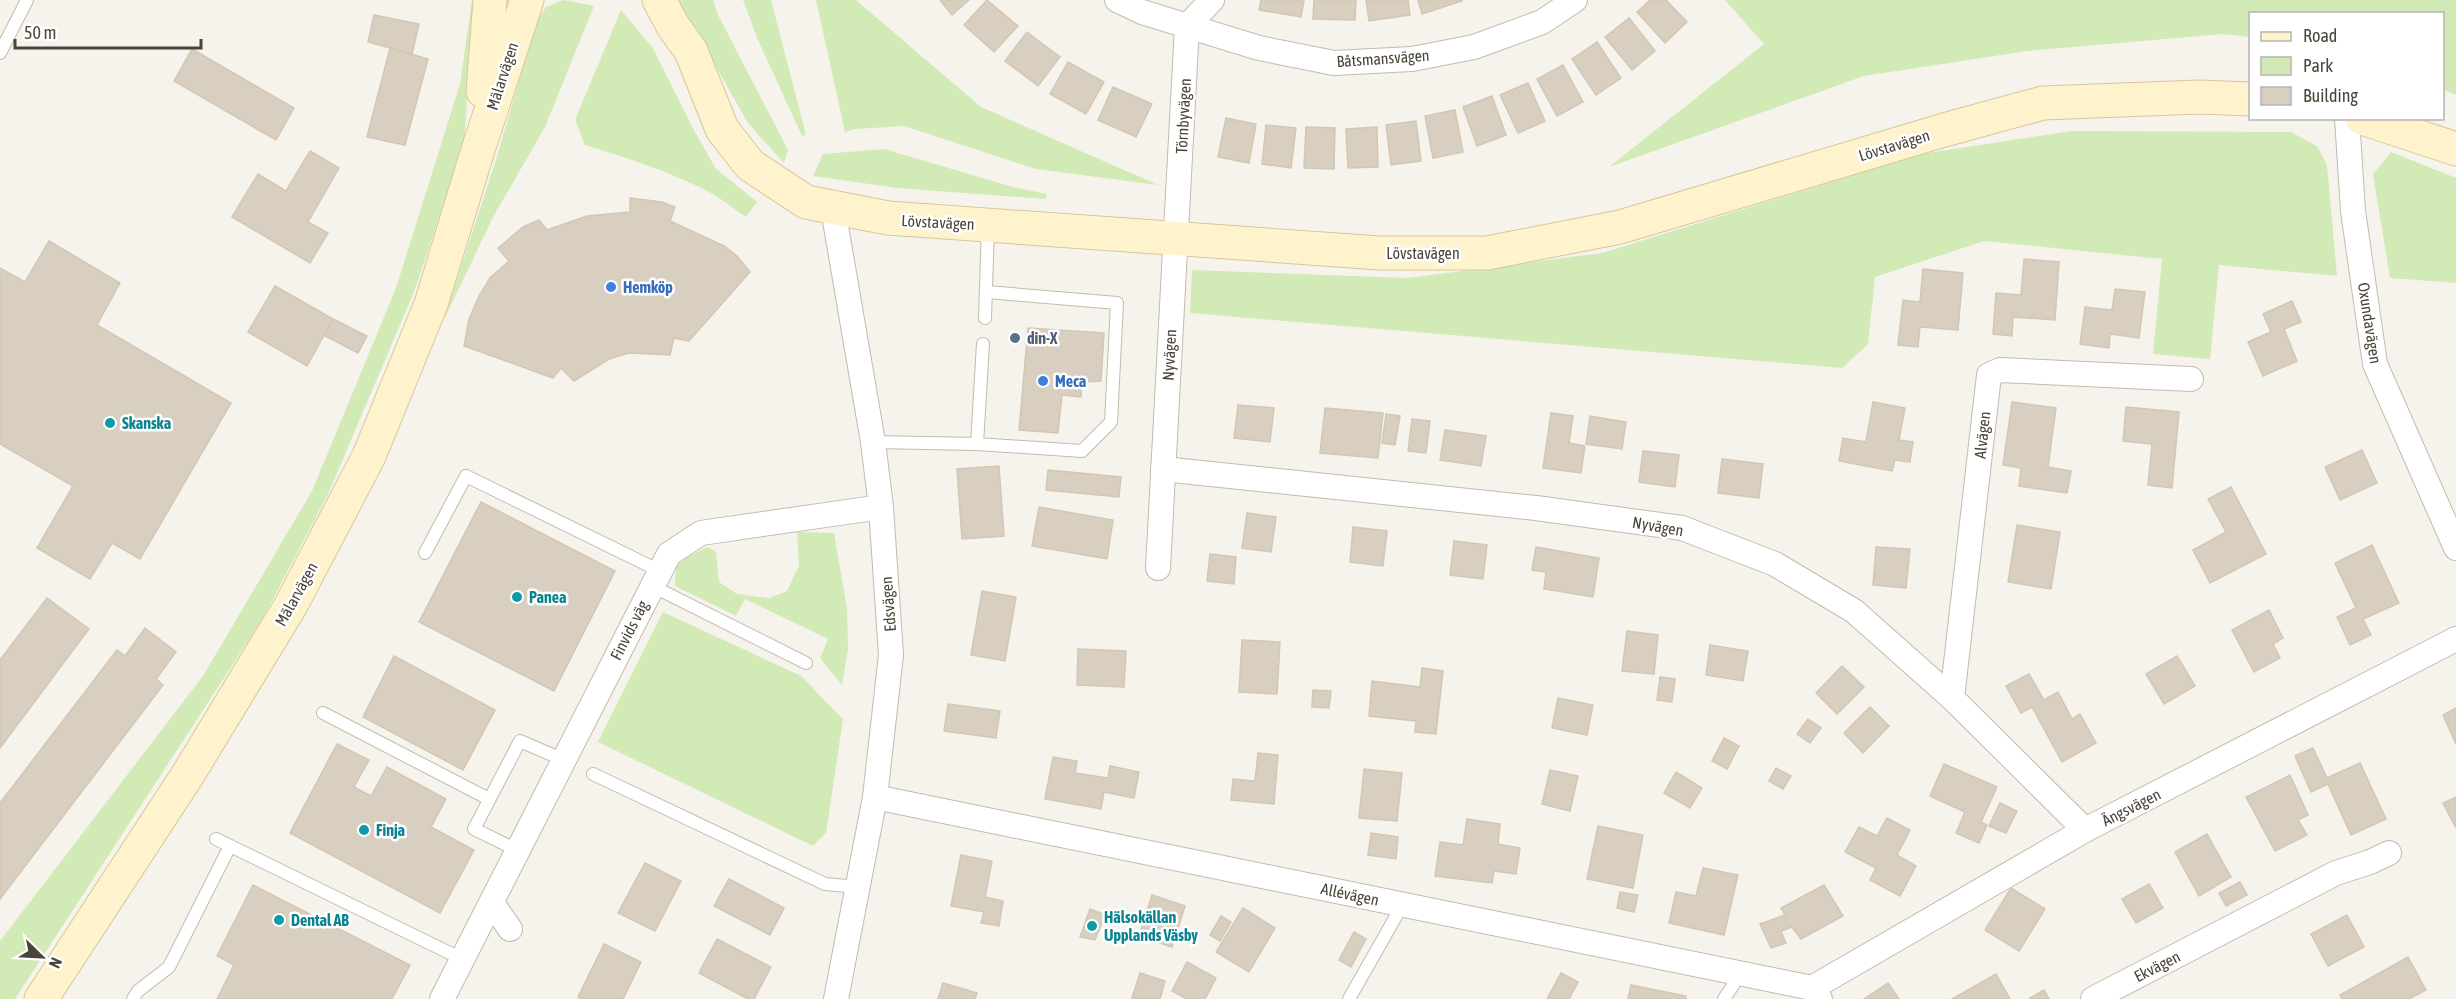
<svg xmlns="http://www.w3.org/2000/svg" width="2456" height="999" viewBox="0 0 2456 999" font-family="'Asap Condensed',sans-serif">
<rect width="100%" height="100%" fill="#f6f3ec"/>
<!-- green -->
<g fill="#d2eab5">
<polygon points="472,0 474,0 464,143 414,292 328,494 263,618 15,999 0,999 0,941 203,676 312,491 396,288 460,84"/>
<polygon points="564,0 594,6 545,127 493,217 443,322 495,163 536,23 546,7"/>
<polygon points="678,0 713,0 717,13 788,150 784,163 748,123"/>
<polygon points="743,0 771,0 806,135 802,136 758,40"/>
<polygon points="816,0 856,0 981,107 1158,185 1036,169 904,126 856,129 845,132"/>
<polygon points="1725,0 2456,0 2456,95 2443,90 2442,14 2250,14 2250,37 2223,34 2027,51 1864,76 1609,167 1764,44"/>
<path d="M621 10 652 47 695 132 716 169 757 202 746 217C733 208 721 198 707 191 668 171 627 158 585 145L575 120Z"/>
<polygon points="2072,131 2291,132 2317,146 2327,165 2337,276 2219,265 2210,359 2153,354 2162,259 1984,241 1875,277 1868,344 1842,368 1190,313 1192,270 1408,278 1602,253 1921,154"/>
<polygon points="884,149 1013,187 1047,194 1045,199 897,188 813,176 823,154"/>
<polygon points="2391,152 2456,178 2456,283 2390,278 2373,174"/>
<polygon points="797,532 834,533 847,609 848,649 842,685 820,658 828,639 745,599 736,616 675,586 676,567 686,558 707,547 716,552 719,582 737,594 769,598 787,591 799,565"/>
<polygon points="663,612 801,676 843,719 826,833 813,846 598,742"/>
</g>
<!-- building -->
<g fill="#d8cfc1" stroke="#d3c7b4" stroke-width="1.5">
<polygon points="940,0 969,0 952,15"/>
<polygon points="987,0 1018,26 994,52 964,25"/>
<polygon points="1261,0 1304,0 1301,17 1259,10"/>
<polygon points="1314,0 1356,0 1355,20 1313,19"/>
<polygon points="1366,0 1408,0 1410,15 1369,21"/>
<polygon points="1418,0 1461,0 1462,1 1422,14"/>
<polygon points="1650,0 1666,0 1687,22 1665,43 1637,12"/>
<polygon points="374,15 419,24 412,54 368,42"/>
<polygon points="1629,18 1655,51 1632,70 1605,37"/>
<polygon points="1027,32 1060,57 1038,86 1005,61"/>
<polygon points="1597,42 1621,78 1596,95 1572,59"/>
<polygon points="390,48 428,59 405,145 367,137"/>
<polygon points="192,49 294,108 276,140 174,81"/>
<polygon points="1068,62 1104,82 1086,114 1050,94"/>
<polygon points="1563,65 1583,102 1557,116 1537,79"/>
<polygon points="1528,83 1545,121 1518,133 1500,95"/>
<polygon points="1113,87 1152,104 1136,137 1098,120"/>
<polygon points="1492,96 1506,135 1477,146 1463,107"/>
<polygon points="1455,110 1463,152 1433,158 1425,116"/>
<polygon points="1226,118 1256,124 1249,163 1218,157"/>
<polygon points="1416,121 1421,161 1391,165 1386,125"/>
<polygon points="1266,125 1296,128 1291,168 1262,164"/>
<polygon points="1306,127 1335,128 1334,169 1304,168"/>
<polygon points="1377,127 1378,167 1348,168 1346,129"/>
<polygon points="310,151 339,168 308,222 328,233 310,263 232,217 258,174 286,191"/>
<polygon points="630,198 662,202 675,207 670,221 724,246 737,256 750,272 689,341 674,338 670,355 629,353 609,359 574,381 561,368 553,378 464,346 469,319 479,296 490,278 509,261 498,248 504,243 523,227 539,220 547,230 587,216 630,212"/>
<polygon points="49,241 120,283 97,325 231,403 140,559 112,543 90,579 37,548 73,486 0,444 0,268 25,282"/>
<polygon points="2024,259 2059,262 2055,320 2013,317 2012,336 1993,334 1996,293 2021,295"/>
<polygon points="1923,269 1963,273 1958,330 1920,327 1918,347 1898,345 1903,300 1920,302"/>
<polygon points="275,286 333,319 307,366 248,332"/>
<polygon points="2115,289 2145,292 2139,338 2110,334 2109,348 2080,344 2085,307 2112,310"/>
<polygon points="2292,301 2301,322 2284,329 2297,361 2263,376 2248,342 2271,332 2263,314"/>
<polygon points="333,319 367,336 358,353 325,336"/>
<polygon points="1028,328 1104,333 1101,381 1082,382 1081,397 1062,395 1058,433 1019,430"/>
<polygon points="1873,402 1905,408 1899,440 1913,442 1910,462 1895,460 1892,471 1839,461 1843,438 1866,442"/>
<polygon points="2012,402 2056,408 2048,467 2071,471 2067,493 2019,486 2021,468 2003,465"/>
<polygon points="1238,405 1274,408 1270,442 1234,438"/>
<polygon points="2126,407 2179,412 2172,488 2148,485 2152,444 2123,441"/>
<polygon points="1325,408 1383,413 1378,458 1320,453"/>
<polygon points="1551,413 1573,416 1569,443 1585,446 1581,473 1543,468"/>
<polygon points="1386,414 1400,416 1395,445 1382,443"/>
<polygon points="1590,416 1626,422 1622,449 1586,444"/>
<polygon points="1412,419 1430,421 1426,453 1408,451"/>
<polygon points="1445,430 1486,436 1481,466 1440,460"/>
<polygon points="2362,450 2377,483 2340,500 2325,467"/>
<polygon points="1643,451 1679,455 1675,487 1639,482"/>
<polygon points="1722,459 1763,464 1759,498 1718,493"/>
<polygon points="999,466 1004,536 962,539 957,469"/>
<polygon points="1048,470 1121,477 1119,497 1046,490"/>
<polygon points="2231,487 2266,554 2210,583 2193,550 2226,532 2208,499"/>
<polygon points="481,502 615,571 554,691 419,622"/>
<polygon points="1039,507 1113,520 1107,559 1032,546"/>
<polygon points="1247,513 1276,517 1271,552 1242,548"/>
<polygon points="2017,525 2060,532 2051,589 2008,582"/>
<polygon points="1353,527 1387,531 1383,566 1350,562"/>
<polygon points="1454,541 1487,545 1483,579 1450,575"/>
<polygon points="2372,545 2399,603 2363,619 2371,635 2350,645 2337,617 2356,608 2335,563"/>
<polygon points="1536,547 1599,558 1593,597 1544,589 1546,572 1532,570"/>
<polygon points="1876,547 1910,549 1906,588 1873,585"/>
<polygon points="1210,554 1236,557 1234,584 1207,581"/>
<polygon points="982,591 1016,597 1005,661 971,655"/>
<polygon points="47,598 89,629 0,748 0,660"/>
<polygon points="2269,610 2283,638 2273,644 2280,658 2254,672 2232,630"/>
<polygon points="145,628 176,652 156,679 163,685 0,899 0,803 117,650 125,656"/>
<polygon points="1627,631 1658,635 1654,674 1622,671"/>
<polygon points="1242,640 1280,642 1277,694 1239,692"/>
<polygon points="1710,645 1748,651 1743,681 1706,675"/>
<polygon points="1078,649 1126,651 1124,687 1077,685"/>
<polygon points="394,656 495,710 463,770 363,717"/>
<polygon points="2177,656 2195,686 2164,704 2146,674"/>
<polygon points="1842,666 1864,687 1837,714 1816,693"/>
<polygon points="1422,668 1443,671 1436,734 1415,732 1416,721 1369,716 1372,681 1420,687"/>
<polygon points="2029,674 2044,700 2058,692 2072,719 2080,714 2096,743 2062,762 2032,707 2021,713 2006,686"/>
<polygon points="1660,677 1675,679 1672,702 1657,700"/>
<polygon points="1313,690 1331,691 1329,708 1312,707"/>
<polygon points="1558,698 1593,705 1587,735 1552,728"/>
<polygon points="948,704 1000,711 996,738 944,731"/>
<polygon points="1870,707 1889,726 1863,753 1844,733"/>
<polygon points="2456,708 2456,744 2443,715"/>
<polygon points="1808,719 1821,728 1810,743 1797,734"/>
<polygon points="1724,738 1739,746 1727,769 1712,761"/>
<polygon points="337,744 369,760 354,787 371,796 387,767 446,799 431,827 474,850 440,913 290,833"/>
<polygon points="2313,748 2327,778 2360,763 2386,819 2351,835 2328,784 2311,792 2295,756"/>
<polygon points="1258,753 1278,755 1274,804 1231,800 1233,779 1255,781"/>
<polygon points="1053,757 1077,761 1075,773 1108,778 1110,766 1139,772 1134,798 1104,792 1101,809 1045,799"/>
<polygon points="1944,764 1997,787 1981,822 1987,825 1979,843 1956,833 1965,812 1930,796"/>
<polygon points="1776,768 1791,776 1783,789 1769,781"/>
<polygon points="1364,769 1402,773 1397,821 1359,818"/>
<polygon points="1550,770 1578,776 1570,811 1542,804"/>
<polygon points="1676,772 1702,788 1690,808 1664,793"/>
<polygon points="2290,775 2308,815 2298,820 2307,835 2275,851 2246,797"/>
<polygon points="2456,797 2456,828 2443,803"/>
<polygon points="2000,803 2017,811 2006,833 1989,826"/>
<polygon points="1887,818 1910,830 1897,855 1916,866 1900,896 1870,880 1876,868 1845,852 1859,827 1877,836"/>
<polygon points="1467,819 1500,824 1498,844 1520,848 1516,874 1494,871 1492,883 1435,876 1440,842 1463,845"/>
<polygon points="1598,826 1643,835 1633,888 1587,879"/>
<polygon points="1371,833 1398,837 1396,859 1368,855"/>
<polygon points="2207,834 2231,877 2199,896 2175,852"/>
<polygon points="961,855 992,861 985,897 1003,901 999,926 981,923 984,912 951,906"/>
<polygon points="645,863 681,881 655,931 618,913"/>
<polygon points="1703,868 1738,875 1724,935 1669,923 1676,892 1696,896"/>
<polygon points="729,879 784,908 770,935 714,906"/>
<polygon points="2240,882 2247,895 2226,906 2219,893"/>
<polygon points="2149,884 2163,908 2136,923 2122,899"/>
<polygon points="253,885 410,965 392,999 217,999 234,965 217,956"/>
<polygon points="1824,885 1843,916 1801,939 1792,927 1781,931 1786,943 1771,948 1760,924 1785,915 1781,908"/>
<polygon points="2011,888 2045,909 2019,951 1985,930"/>
<polygon points="1620,892 1638,895 1634,912 1617,908"/>
<polygon points="1152,895 1185,906 1172,947 1139,936"/>
<polygon points="1243,908 1275,928 1249,972 1216,952"/>
<polygon points="1090,909 1105,915 1095,940 1080,937"/>
<polygon points="2347,915 2364,947 2328,966 2311,934"/>
<polygon points="1221,916 1231,922 1220,941 1210,935"/>
<polygon points="1354,932 1366,939 1351,967 1339,960"/>
<polygon points="717,939 771,967 754,999 748,999 699,973"/>
<polygon points="604,944 641,962 623,999 581,999 578,997"/>
<polygon points="2408,957 2426,990 2409,999 2342,999 2340,995"/>
<polygon points="1187,962 1216,978 1205,999 1187,999 1172,991"/>
<polygon points="1140,973 1165,981 1160,999 1132,998"/>
<polygon points="1561,973 1578,982 1569,999 1547,999"/>
<polygon points="1996,974 2010,999 1952,999"/>
<polygon points="943,983 977,993 975,999 938,999"/>
<polygon points="1888,983 1899,999 1864,999"/>
<polygon points="1631,985 1686,996 1686,999 1628,999"/>
<polygon points="2044,990 2049,999 2030,999 2030,998"/>
</g>
<g fill="none" stroke-linecap="round" stroke-linejoin="round">
<defs>
<g id="lane">
<polyline points="0,53 27,0"/>
<polyline points="985,318 988,226"/>
<polyline points="873,442 977,444 983,344"/>
<polyline points="977,444 1082,451 1111,422 1117,303 987,292"/>
<polyline points="425,553 466,476 660,571"/>
<polyline points="652,586 806,663"/>
<polyline points="323,713 489,799"/>
<polyline points="593,774 825,884 859,887"/>
<polyline points="216,839 462,959"/>
<polyline points="519,851 474,829 520,741 564,760"/>
<polyline points="133,999 138,991 169,967 230,846"/>
<polyline points="1349,999 1403,904"/>
<polyline points="1724,999 1741,973"/>
</g>
<g id="street">
<polyline points="1117,0 1142,12 1259,48 1334,63 1412,59 1474,47 1542,22 1575,0"/>
<polyline points="2347,118 2353,211 2375,364 2456,548"/>
<polyline points="833,209 873,442 881,507 891,655 875,797 836,999"/>
<polyline points="1163,469 1536,508 1682,528 1775,564 1854,611 1952,698 2085,830"/>
<polyline points="1158,568 1187,26 1212,0"/>
<polyline points="1952,698 1989,375 2000,370 2191,379"/>
<polyline points="875,797 1812,988 1820,999"/>
<polyline points="492,903 510,929"/>
<polyline points="1812,988 2085,830 2456,639"/>
<polyline points="442,999 669,554 701,533 881,507"/>
<polyline points="2093,999 2336,873 2370,862 2389,853"/>
</g>
<g id="secondary">
<polyline points="659,0 673,26 691,51 722,129 750,165 806,202 888,218 1380,253 1487,253 1620,227 1944,130 2043,103 2199,97 2250,99"/>
<polyline points="483,91 490,0"/>
<polyline points="2362,118 2456,149"/>
<polyline points="41,999 187,776 291,605 369,456 431,304 477,153 527,0"/>
</g>
</defs>
<!-- lane casing -->
<use href="#lane" stroke="#c2bbae" stroke-width="14"/>
<!-- street casing -->
<use href="#street" stroke="#c2bbae" stroke-width="26"/>
<!-- secondary casing -->
<use href="#secondary" stroke="#d6c79b" stroke-width="35"/>
<!-- lane -->
<use href="#lane" stroke="#fff" stroke-width="12"/>
<!-- street -->
<use href="#street" stroke="#fff" stroke-width="24"/>
<!-- secondary -->
<use href="#secondary" stroke="#fff3cd" stroke-width="33"/>
</g>
<!-- markers -->
<g fill="#3f7fe0" stroke="#fff" stroke-width="2">
<circle cx="611" cy="287" r="6"/>
<circle cx="1043" cy="381" r="6"/>
</g>
<circle fill="#5c6f8a" stroke="#fff" stroke-width="2" cx="1015" cy="338" r="6"/>
<g fill="#0f9aa8" stroke="#fff" stroke-width="2">
<circle cx="110" cy="423" r="6"/>
<circle cx="517" cy="597" r="6"/>
<circle cx="364" cy="830" r="6"/>
<circle cx="279" cy="920" r="6"/>
<circle cx="1092" cy="926" r="6"/>
</g>
<g text-anchor="middle" stroke-width="5" stroke-linejoin="round" paint-order="stroke">
<!-- street labels -->
<g font-size="16" fill="#4b4439" stroke="#fff">
<text transform="translate(1383 58) rotate(-4)" y="6">Båtsmansvägen</text>
<text transform="translate(502 76) rotate(-72)" y="6">Mälarvägen</text>
<text transform="translate(1183 116) rotate(-87)" y="6">Törnbyvägen</text>
<text transform="translate(1894 145) rotate(-17)" y="6">Lövstavägen</text>
<text transform="translate(938 222) rotate(3)" y="6">Lövstavägen</text>
<text x="1423" y="259">Lövstavägen</text>
<text transform="translate(2370 323) rotate(81)" y="6">Oxundavägen</text>
<text transform="translate(1169 355) rotate(-87)" y="6">Nyvägen</text>
<text transform="translate(1982 435) rotate(-84)" y="6">Alvägen</text>
<text transform="translate(1658 526) rotate(10)" y="6">Nyvägen</text>
<text transform="translate(296 594) rotate(-61)" y="6">Mälarvägen</text>
<text transform="translate(888 604) rotate(-94)" y="6">Edsvägen</text>
<text transform="translate(629 630) rotate(-63)" y="6">Finvids väg</text>
<text transform="translate(2131 807) rotate(-27)" y="6">Ängsvägen</text>
<text transform="translate(1350 894) rotate(12)" y="6">Allévägen</text>
<text transform="translate(2157 966) rotate(-27)" y="6">Ekvägen</text>
</g>
<!-- shop labels -->
<g font-size="16" font-weight="bold" fill="#366cbe" stroke="#fff" text-anchor="start">
<text x="623" y="293">Hemköp</text>
<text x="1055" y="387">Meca</text>
</g>
<!-- service labels -->
<g font-size="16" font-weight="bold" fill="#4e5e75" stroke="#fff" text-anchor="start">
<text x="1027" y="344">din-X</text>
</g>
<!-- culture labels -->
<g font-size="16" font-weight="bold" fill="#0d838f" stroke="#fff" text-anchor="start">
<text x="122" y="429">Skanska</text>
<text x="529" y="603">Panea</text>
<text x="376" y="836">Finja</text>
<text x="1104" y="923">Hälsokällan<tspan x="1104" dy="18">Upplands Väsby</tspan></text>
<text x="291" y="926">Dental AB</text>
</g>
</g>
<!-- legend -->
<rect x="2249" y="12" width="195" height="108" fill="#ffffff" stroke="#b7b4b0" stroke-width="1.5"/>
<rect x="2261" y="32" width="30" height="9" fill="#fff3cd" stroke="#b7b4b0" stroke-width="1.5"/>
<text x="2303" y="42" font-size="18" fill="#4b4439">Road</text>
<rect x="2261" y="57" width="30" height="18" fill="#d2eab5" stroke="#b7b4b0" stroke-width="1.5"/>
<text x="2303" y="72" font-size="18" fill="#4b4439">Park</text>
<rect x="2261" y="87" width="30" height="18" fill="#d8cfc1" stroke="#b7b4b0" stroke-width="1.5"/>
<text x="2303" y="102" font-size="18" fill="#4b4439">Building</text>
<!-- north arrow -->
<g transform="translate(42 957) rotate(114)" stroke="#ffffff" stroke-width="4.5" paint-order="stroke">
<path d="M0-4.5L10 22L0 15L-10 22Z" fill="#4b4439"/>
<text y="-9" font-size="16" font-weight="bold" text-anchor="middle" fill="#4b4439">N</text>
</g>
<!-- scale -->
<path d="M15 39v9h186v-9" fill="none" stroke="#4b4439" stroke-width="3"/>
<text x="24" y="39" font-size="18" fill="#4b4439" stroke="#ffffff" stroke-width="4.5" paint-order="stroke">50 m</text>
</svg>
